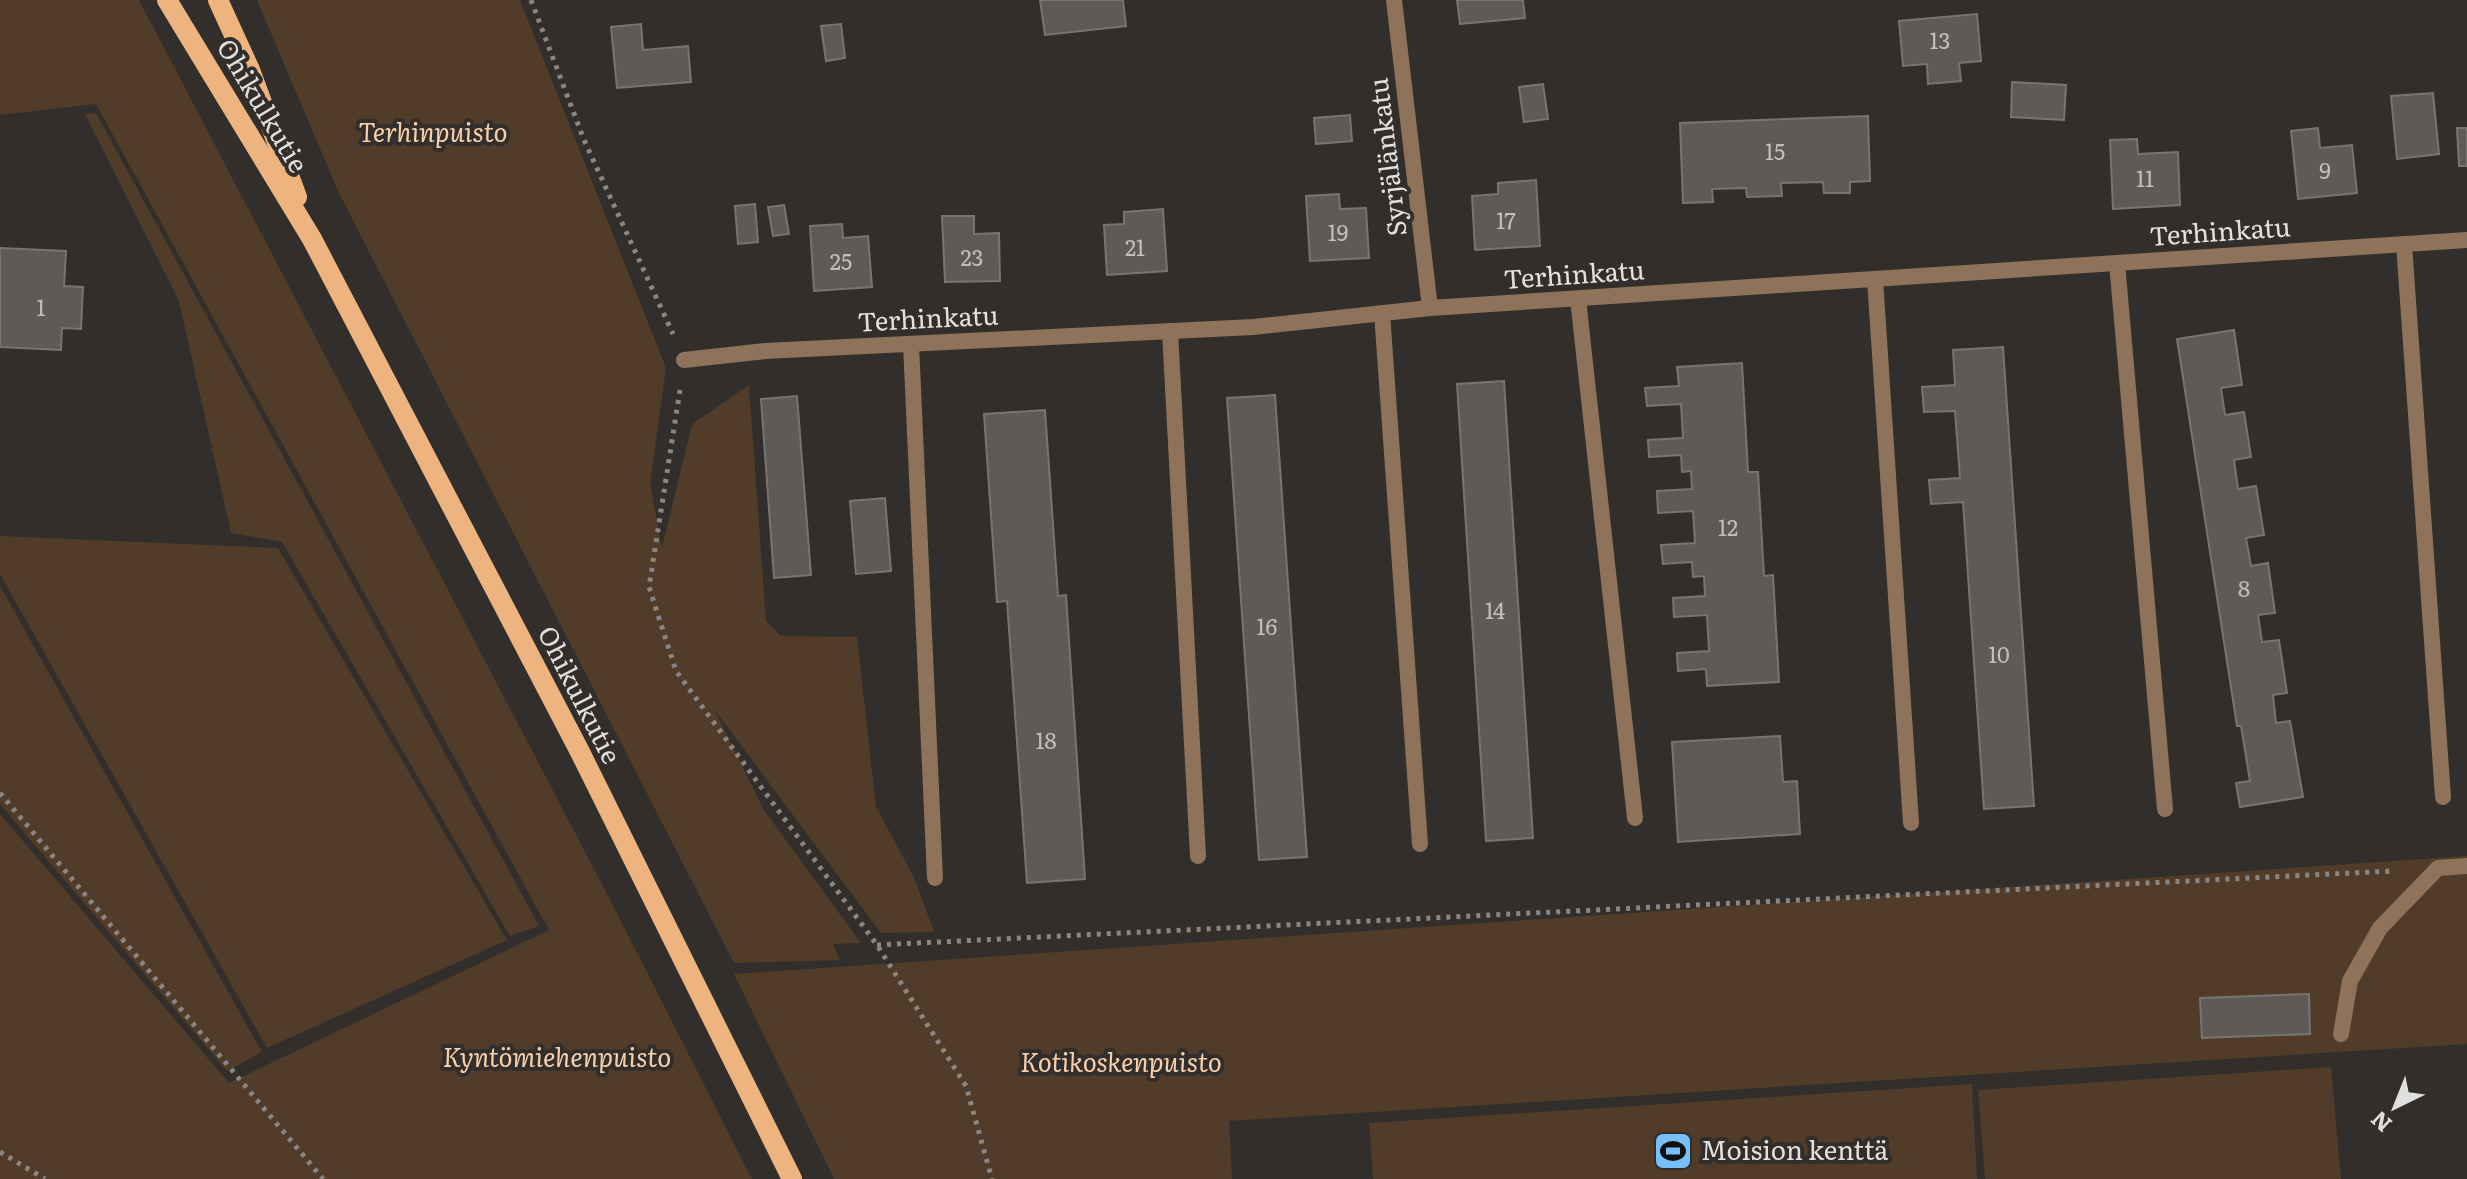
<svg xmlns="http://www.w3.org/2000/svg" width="2467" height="1179" viewBox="0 0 2467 1179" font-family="Literata,serif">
<rect width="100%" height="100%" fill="#322e2b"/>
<!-- green -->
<g fill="#513c29">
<polygon points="0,0 139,0 605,890 752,1179 0,1179 0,814 229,1083 549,930 96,104 0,115"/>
<polygon points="257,0 520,0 666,368 650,484 662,548 692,424 749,385 766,621 781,636 857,637 876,807 914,877 934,932 881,933 714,709 764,810 861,943 833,944 840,960 734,963 338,191"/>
<polygon points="96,113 539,926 510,936 282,542 231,533 179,301 85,114"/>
<polygon points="0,536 278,548 507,940 267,1048 0,574"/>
<polygon points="0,586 262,1052 227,1071 0,804"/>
<polygon points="2467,856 2467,1044 1229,1121 1232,1179 834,1179 734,974"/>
<polygon points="2331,1067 2341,1179 1985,1179 1978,1090"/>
<polygon points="1972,1084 1977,1179 1373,1179 1369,1123"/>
</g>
<!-- building -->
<g fill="#5e5a56" stroke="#797470" stroke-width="2">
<polygon points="1040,0 1123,0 1126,26 1045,35"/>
<polygon points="1457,0 1523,0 1525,18 1460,24"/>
<polygon points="1977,14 1981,61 1959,63 1961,81 1928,84 1927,64 1903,66 1899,21"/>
<polygon points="641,24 643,50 688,46 691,82 617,88 611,27"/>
<polygon points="841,24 845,58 826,61 821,26"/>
<polygon points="2012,82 2066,85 2064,120 2011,117"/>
<polygon points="1543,84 1548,119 1524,122 1519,87"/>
<polygon points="2433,93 2439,154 2397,159 2391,96"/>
<polygon points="1350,115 1352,141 1316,144 1314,118"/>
<polygon points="1868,116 1870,181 1850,182 1850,193 1824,193 1823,182 1781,183 1782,196 1747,197 1746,188 1712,189 1713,202 1683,203 1680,123"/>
<polygon points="2318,128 2320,148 2352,145 2357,193 2298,199 2291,131"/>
<polygon points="2457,128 2467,128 2467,166 2459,166"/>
<polygon points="2137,139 2138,154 2178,152 2180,205 2113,209 2110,140"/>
<polygon points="1536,180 1540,246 1475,250 1472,196 1498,194 1498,183"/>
<polygon points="1339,194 1340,209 1366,208 1369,258 1310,261 1306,196"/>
<polygon points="755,204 758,242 738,244 735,206"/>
<polygon points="784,205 789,234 773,236 768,207"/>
<polygon points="1163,209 1167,271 1107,275 1104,225 1124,224 1124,212"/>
<polygon points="942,216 974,216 974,234 999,233 1000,281 945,282"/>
<polygon points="842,224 843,238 868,236 872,287 814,291 810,226"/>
<polygon points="0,248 66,251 64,286 83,287 81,329 62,328 61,350 0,347"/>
<polygon points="2234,330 2242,385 2221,388 2225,415 2244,412 2251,457 2234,460 2238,489 2256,486 2264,535 2246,538 2251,566 2268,563 2275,613 2258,615 2262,642 2279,640 2287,693 2273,695 2276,723 2290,721 2303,797 2240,807 2236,783 2250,781 2241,726 2237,726 2177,339"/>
<polygon points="2003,347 2034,806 1984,809 1963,502 1931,504 1929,480 1960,478 1955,411 1924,412 1922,387 1955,385 1953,350"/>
<polygon points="1742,363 1748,472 1758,472 1764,576 1773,575 1779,682 1707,686 1706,669 1678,671 1677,653 1709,651 1707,615 1674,617 1673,598 1705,596 1704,576 1693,577 1692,562 1663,564 1661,545 1695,543 1693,511 1658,513 1657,491 1692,489 1691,471 1682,472 1681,455 1649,457 1648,440 1683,438 1681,404 1647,406 1645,388 1679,386 1677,367"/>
<polygon points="1504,381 1533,838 1486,841 1457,384"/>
<polygon points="1275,395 1307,857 1259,860 1227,398"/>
<polygon points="797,396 811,575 774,578 761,399"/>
<polygon points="1045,410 1058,596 1066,595 1085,879 1027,883 1007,601 997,602 984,414"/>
<polygon points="885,498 891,571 856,574 850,501"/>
<polygon points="1780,736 1783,782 1797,781 1800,834 1678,842 1672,742"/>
<polygon points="2309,994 2310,1034 2202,1038 2200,998"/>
</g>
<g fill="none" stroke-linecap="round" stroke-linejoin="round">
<!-- path -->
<g stroke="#898684" stroke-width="5" stroke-dasharray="4 6" stroke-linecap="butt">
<polyline points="531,0 584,140 673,334"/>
<polyline points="680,390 649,587 676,671 877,945 966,1086 992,1179"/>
<polyline points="0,793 323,1179"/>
<polyline points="877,945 2393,871"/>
<polyline points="0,1152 45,1179"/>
</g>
<!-- service -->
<g stroke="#8e7259" stroke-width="16">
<polyline points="2404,244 2443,797"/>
<polyline points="2117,263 2165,809"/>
<polyline points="1875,279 1911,823"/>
<polyline points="1578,299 1635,818"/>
<polyline points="1382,313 1420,844"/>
<polyline points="1170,331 1198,856"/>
<polyline points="911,344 935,878"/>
<polyline points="2341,1034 2350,981 2380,928 2438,868 2467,866"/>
</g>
<!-- minor -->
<g stroke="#8e7259" stroke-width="16">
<polyline points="1394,0 1430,308"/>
<polyline points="684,360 765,351 1253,327 1430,308 2467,240"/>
</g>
<!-- primary -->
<g stroke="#eeb47f" stroke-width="20">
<polyline points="167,0 312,239 579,750 792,1179"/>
<polyline points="218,0 250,70 297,197"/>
</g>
</g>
<!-- icons -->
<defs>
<symbol id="stadium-square" viewBox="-11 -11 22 22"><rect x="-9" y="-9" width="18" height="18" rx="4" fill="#77bff7" stroke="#322e2b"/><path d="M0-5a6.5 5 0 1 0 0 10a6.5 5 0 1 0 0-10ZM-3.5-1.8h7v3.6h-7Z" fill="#111"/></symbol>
</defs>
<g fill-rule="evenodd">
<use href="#stadium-square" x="1651" y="1129" width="44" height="44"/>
</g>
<g text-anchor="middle" stroke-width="8" stroke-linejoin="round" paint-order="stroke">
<!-- number labels -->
<g font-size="22" fill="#c1bebc">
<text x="1940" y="49">13</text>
<text x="1775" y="160">15</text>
<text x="2325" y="179">9</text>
<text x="2145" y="187">11</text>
<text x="1506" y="229">17</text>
<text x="1338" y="241">19</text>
<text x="1135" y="256">21</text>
<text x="972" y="266">23</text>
<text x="841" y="270">25</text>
<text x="41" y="316">1</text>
<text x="1728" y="536">12</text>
<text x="2244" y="597">8</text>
<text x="1495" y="619">14</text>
<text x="1267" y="635">16</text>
<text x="1999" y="663">10</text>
<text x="1046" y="749">18</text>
</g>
<!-- street labels -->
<g font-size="26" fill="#e2e0de" stroke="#322e2b">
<text transform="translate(262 106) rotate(59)" y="9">Ohikulkutie</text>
<text transform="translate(1388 157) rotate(-97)" y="9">Syrjälänkatu</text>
<text transform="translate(2220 232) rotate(-4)" y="9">Terhinkatu</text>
<text transform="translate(1574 275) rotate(-4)" y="9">Terhinkatu</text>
<text transform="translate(928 319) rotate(-3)" y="9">Terhinkatu</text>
<text transform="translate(579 695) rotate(63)" y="9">Ohikulkutie</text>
</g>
<!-- park labels -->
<g font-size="26" font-style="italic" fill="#f8cfab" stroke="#322e2b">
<text x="433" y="142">Terhinpuisto</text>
<text x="557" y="1067">Kyntömiehenpuisto</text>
<text x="1121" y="1072">Kotikoskenpuisto</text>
</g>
<!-- poi labels -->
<g font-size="26" fill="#e2e0de" stroke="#322e2b" text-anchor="start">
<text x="1701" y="1160">Moision kenttä</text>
</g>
</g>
<!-- north arrow -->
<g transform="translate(2395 1107) rotate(223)" stroke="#322e2b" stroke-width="6" paint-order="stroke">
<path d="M0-6L14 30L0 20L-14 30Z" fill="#e2e0de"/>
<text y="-12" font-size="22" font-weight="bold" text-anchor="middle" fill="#e2e0de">N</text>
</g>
</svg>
